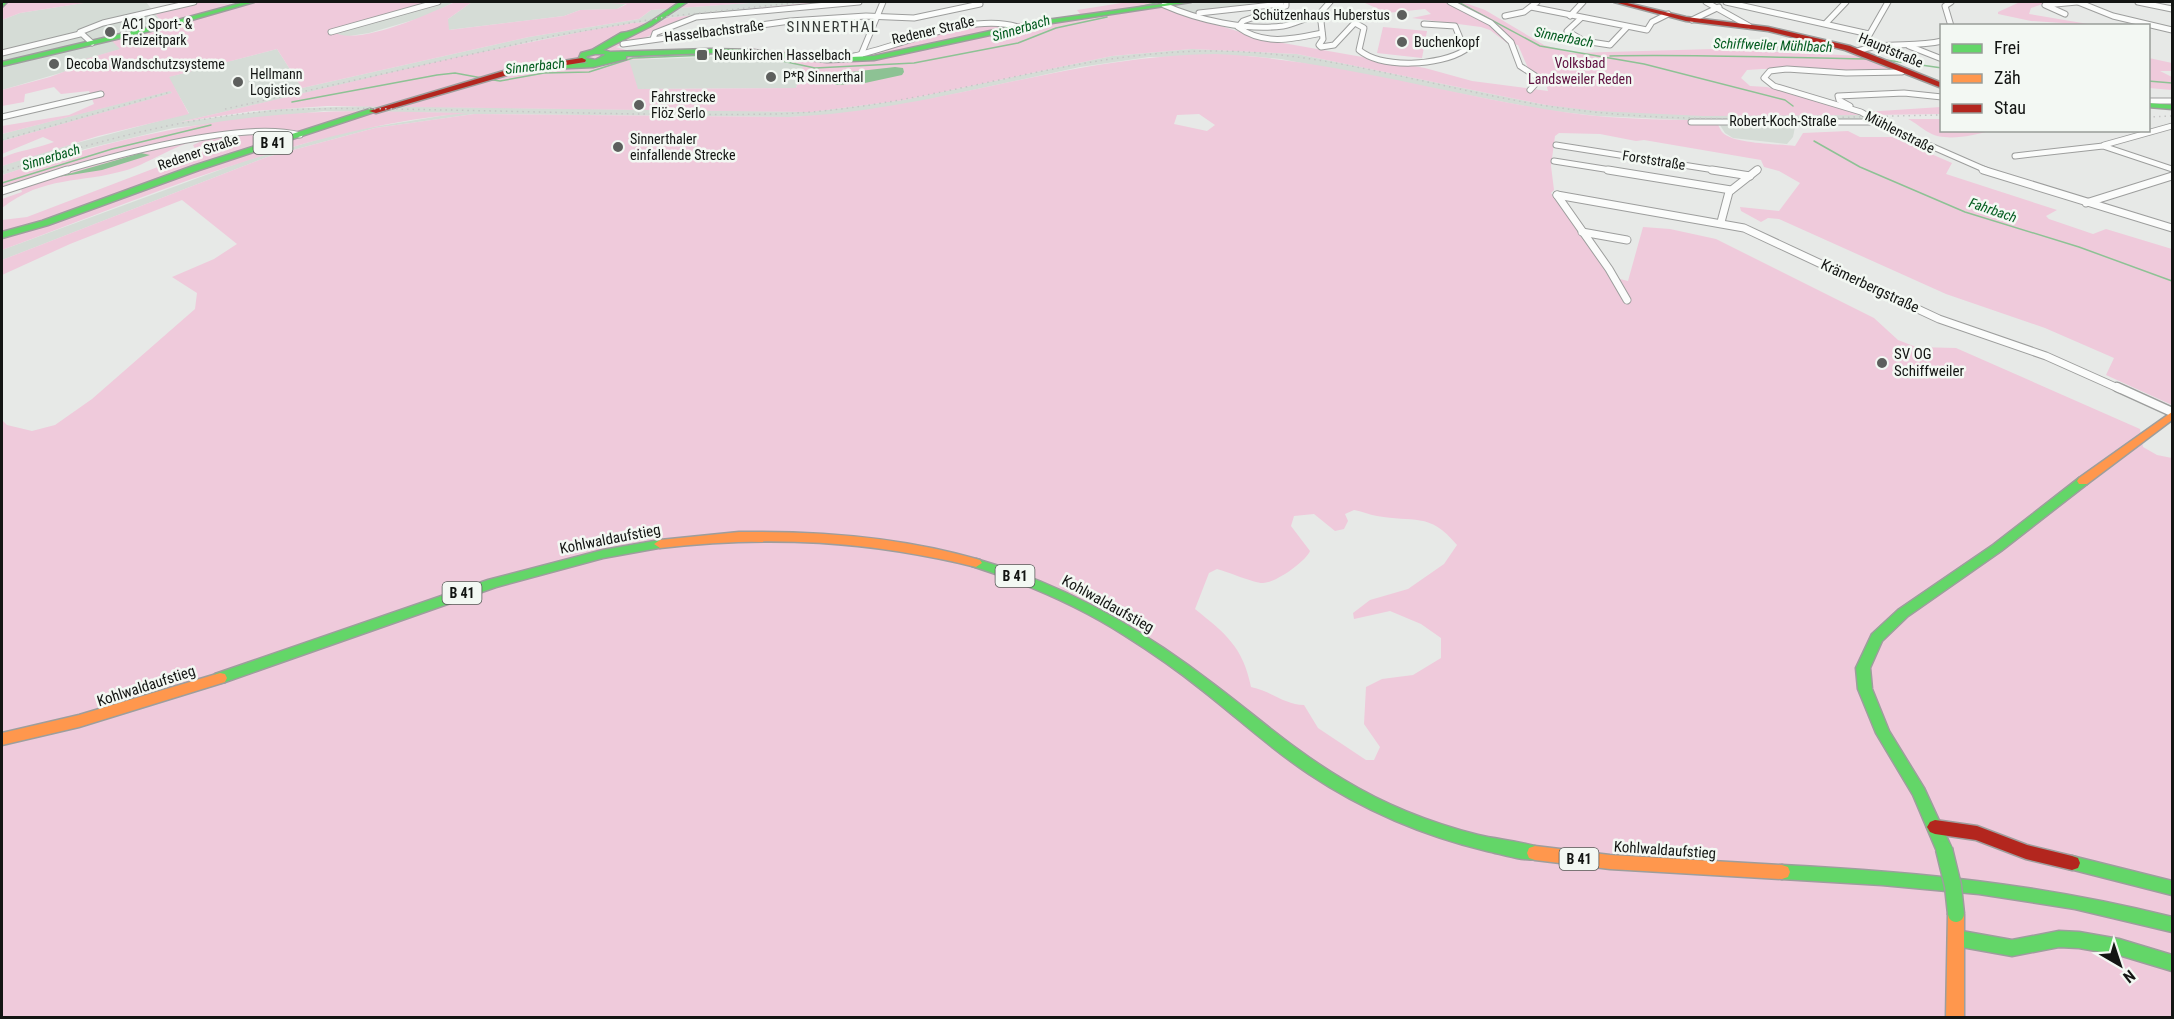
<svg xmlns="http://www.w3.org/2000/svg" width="2174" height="1019" viewBox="0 0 2174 1019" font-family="'Roboto Condensed',sans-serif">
<rect width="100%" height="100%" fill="#e7e9e7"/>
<!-- built -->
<g fill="#d5dcd6">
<polygon points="90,2 146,2 164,25 121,49 80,61 82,65 74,69 2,90 2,20 20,13"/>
<polygon points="433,2 454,2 427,16 369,33 343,37 331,31"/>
<polygon points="472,2 593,2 627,3 617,9 580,10 564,16 448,30 448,19"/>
<polygon points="763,2 815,2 668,18 660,22 633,23 534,41 180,122 278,109 366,106 811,112 904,100 1112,56 1192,49 1297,54 1546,105 1864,115 1868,119 1707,121 1597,116 1545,110 1281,59 1249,56 1149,57 1080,67 907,104 833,115 789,117 474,114 375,128 267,157 2,260 2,250 244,161 348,131 459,113 324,111 173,128 85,149 2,175 2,166 43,152 189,113 168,77 277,49 302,88 529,37 639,19 651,10"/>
<polygon points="1199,2 1281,2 1190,14 1171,6"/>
<polygon points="1772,40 1783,42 1783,51 1746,50 1746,41"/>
<polygon points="733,56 765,58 804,66 796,88 637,89 628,60"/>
<polygon points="171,90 172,94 2,141 2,134"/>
<polygon points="1718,122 1792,122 1795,127 1793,137 1787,144 1733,138 1725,133"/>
</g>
<!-- green -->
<g fill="#efcadb" fill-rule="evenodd">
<polygon points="2,2 90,2 20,13 2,20"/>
<path d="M199 2C215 2 227 6 243 2H433L331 31C355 48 428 14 453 3 458 0 466 2 472 2L448 19 449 30 564 16 580 10 617 9 627 4 593 2H763L651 10 639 19 529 37 302 88 277 49 169 77 189 114 98 136 2 166V158C19 150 36 149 54 142L43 137 2 154V141L172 93 170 91 2 134V126L69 115 94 104 89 91 61 94 54 87 25 94 24 102 2 106V90L50 77 82 65 79 61 120 49 111 40 163 24 154 12Z"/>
<path d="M815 2H845L678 21 647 37 616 47 626 50 748 48 816 54H866L980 24H1009L1081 15 1077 10 1128 2H1177L1153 5 1266 40 1425 68 1472 81 1548 91 1545 80 1528 68 1518 45 1507 43 1490 30 1481 27 1412 18 1431 14 1425 9 1387 13 1365 3 1456 2 1468 4 1485 10 1544 45 1572 53 1714 49 1862 56 1895 71C1846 74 1796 66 1747 70L1741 78 1750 86 1767 87 1864 115 1704 116 1596 111 1546 105 1297 54 1192 49 1112 56 904 100 811 112 327 106 253 111 180 122 453 58 586 31 633 23 660 22 668 18ZM712 54 765 58 803 66 796 88 638 89 629 60Z"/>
<polygon points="2020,2 2048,2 2031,8 2029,14 2094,25 2031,21 1998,14 1998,12"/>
<polygon points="1383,27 1427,31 1422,58 1377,53"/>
<path d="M1216 54C1328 59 1434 91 1544 109 1600 119 1659 120 1716 120 1718 124 1720 130 1723 133 1734 144 1780 144 1795 146L1803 133 1848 131 1860 137H1892L1952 163 1946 174 2057 210 2046 216 2049 219 2093 234 2106 229 2172 249V405L2106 375 2114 358 2045 328 1946 294 1779 219 1768 218 1761 222 1741 211 1740 207 1779 211 1800 183 1779 171 1764 167 1761 160 1644 140 1636 141 1600 134 1559 133 1555 136 1551 166 1554 190 1551 193 1616 278 1628 281 1643 227 1670 229 1716 239 1874 318 1898 340 1916 347 1956 348 2140 429 2143 447 2157 455 2172 458V1017H2V420L7 425 32 431 55 425 92 399 195 309 197 293 172 277 214 259 237 244 182 200 70 244 2 275V260L267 157 375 128 474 114 789 117C935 111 1070 55 1216 54ZM1199 114 1215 125 1207 131 1174 124 1177 115ZM1354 510C1362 511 1369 515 1377 516 1413 523 1429 511 1457 545L1444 564 1408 589 1370 600 1353 613 1354 619 1390 611 1421 624 1441 638V658L1413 675 1382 679 1366 687 1364 724 1380 747 1374 760H1366L1318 728 1304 705C1285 705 1271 691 1251 687 1243 647 1226 634 1195 609L1209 573 1217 569C1229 572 1253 583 1263 583 1276 583 1306 561 1310 551L1291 526 1294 516 1314 514 1335 531 1344 529 1348 521 1345 514Z"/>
<polygon points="2149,58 2172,63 2172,71 2160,71 2172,77 2172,90 2149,88"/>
<polygon points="1941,107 1941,114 1870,115 1865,112"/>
<path d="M362 111 467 113C304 128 153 194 2 250V220L27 217 197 152 193 145 204 140C182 140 150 163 127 170 79 184 45 175 2 208V199L22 192 21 189 2 195V175C124 135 233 112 362 111Z"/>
<path d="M1908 119H1941L1942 130 1989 131C1973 136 1943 142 1928 132 1921 128 1916 123 1908 119Z"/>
</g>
<!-- water -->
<g fill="#8dc294">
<polygon points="895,67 903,68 904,72 902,75 865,83 836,85 832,81 842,73"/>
<polygon points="141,153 150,155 102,170 58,177"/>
</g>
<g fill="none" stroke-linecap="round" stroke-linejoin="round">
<!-- stream -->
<g stroke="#8dc294" stroke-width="1.5">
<polyline points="1458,2 1540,46 1644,64 1785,100 1793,106"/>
<polyline points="1134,8 1160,2"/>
<polyline points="728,55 768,58 815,68 914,63 1018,43 1056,28 1107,17"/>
<path d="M1610 56C1696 54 1782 58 1868 59"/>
<polyline points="1879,59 1942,68"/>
<polyline points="487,79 500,81 544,73 589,72 633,58 709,55"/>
<polyline points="2148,81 2172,83"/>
<polyline points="292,102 437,75 455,73 482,78"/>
<polyline points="1814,141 1860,167 1965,212 2079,247 2172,281"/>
<polyline points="2,183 112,149 211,125"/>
</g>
<defs>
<g id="street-far2">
<path d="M1286 2V6L1243 21 1238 27C1264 46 1293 39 1322 33"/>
<polyline points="1330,2 1320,13 1323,39 1319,45 1321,47 1334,45 1363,14"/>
<polyline points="1450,2 1491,23 1511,42 1520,66 1540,79 1530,90"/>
<polyline points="1706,2 1749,26"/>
<polyline points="1726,2 1869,34"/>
<polyline points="1951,2 1945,6 1951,26"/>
<polyline points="2078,2 2113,16 2172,30"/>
<polyline points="2138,2 2172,9"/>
<path d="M1164 5C1198 20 1246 31 1283 26 1295 24 1307 17 1319 15"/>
<polyline points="1531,7 1647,30 1652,22 1668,14"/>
<polyline points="1199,13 1281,4"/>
<polyline points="2065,14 2045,5 2077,2"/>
<polyline points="1505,16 1524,12 1537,2"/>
<polyline points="1570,16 1583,2"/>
<polyline points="1581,18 1567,31 1584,41 1610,45 1627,27"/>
<polyline points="1692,20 1719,7"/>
<path d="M1355 23 1364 28 1359 50C1382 69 1440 66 1465 50L1455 26 1424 24"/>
<polyline points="1826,23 1846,2"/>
<polyline points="331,32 438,2"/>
<polyline points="1868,37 1888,2"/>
<polyline points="653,39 655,33 696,17 859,2"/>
<polyline points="92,43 80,32 103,23 194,2"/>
<polyline points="623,44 790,21 866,16 914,18 980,4"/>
<polyline points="1909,46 1942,59"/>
<path d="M1857 51C1886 41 1912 48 1942 41"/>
<polyline points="2,53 80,34"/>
<polyline points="861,55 883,2"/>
<path d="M854 56C901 46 971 12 1018 27"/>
<polyline points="1902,72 1846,73 1787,69 1770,71 1764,78 1774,86 1861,112 1883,125 1988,171"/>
<polyline points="2148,101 2172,101"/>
<polyline points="1850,106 1839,100 1838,96 1904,93 1942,97"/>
<polyline points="2,117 101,94"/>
<polyline points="1691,122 1876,122"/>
<polyline points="1556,145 1721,171"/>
<polyline points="2104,145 2172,126"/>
<polyline points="2015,156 2103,146 2172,169"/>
<polyline points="1554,161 1617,171"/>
<path d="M62 171C120 154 242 120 300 135"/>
<polyline points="1755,171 1758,169"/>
</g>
<g id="street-far1">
<polyline points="1608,170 1731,190"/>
<polyline points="1712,170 1750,176"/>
<polyline points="1983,170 2172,228"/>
<polyline points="2,191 67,170"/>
<polyline points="1557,195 1744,228 1939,319 2046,356 2120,389"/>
<polyline points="1557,195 1609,269 1627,300"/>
<polyline points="2086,203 2172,176"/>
<polyline points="1721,222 1729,192 1757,170"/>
<polyline points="1582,232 1627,240"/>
</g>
<polyline id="street" points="2117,387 2172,412"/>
<g id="fast">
<polygon points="2,2 7,2 2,7"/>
<polygon points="245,2 254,2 167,27 2,66 2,62 163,24"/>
<path d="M680 2H687L651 26 603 50 610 52 710 49 753 50 827 58 874 56 1032 22 1177 2H1191L1032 26 874 60 827 62 753 54 710 53 626 56V59L593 67 546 69 542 67 546 65 588 63 578 60 581 53 592 50 621 33C640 32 663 13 680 2ZM595 54H604L605 55 595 60 586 58 587 56Z"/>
<polygon points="2148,103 2172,105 2172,109 2148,107"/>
<polygon points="370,109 377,111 199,170 48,225 2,238 2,232 42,221 193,166"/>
<polygon points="2083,477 2089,481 2087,484 2001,551 1908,616 1882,641 1870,668 1872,689 1889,731 1924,788 1952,849 1950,854 1944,856 1938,854 1913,795 1876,733 1858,689 1856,668 1872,634 1898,610 1993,545 2079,478"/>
<polygon points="660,540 666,544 664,547 603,558 496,587 225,682 220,683 215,682 213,678 215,674 488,580 603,550"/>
<path d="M976 559C1063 584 1141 628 1212 683 1256 716 1296 752 1344 780 1385 805 1431 823 1478 835 1499 840 1521 841 1541 848L1543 853 1541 858C1526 863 1502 854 1487 851 1424 836 1363 810 1309 774 1271 749 1238 718 1202 690 1177 670 1151 652 1124 635 1077 605 1025 583 972 566L970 563Z"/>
<polygon points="2072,856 2172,881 2172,895 2066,868 2064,863 2066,858"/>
<path d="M1782 865C1917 872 2040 884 2172 917V932L2075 909 1979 894 1882 885 1782 879 1776 877 1774 872 1776 867Z"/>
<polygon points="1956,930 2012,940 2059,931 2079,932 2119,939 2172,955 2172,971 2119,955 2079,948 2059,947 2012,956 1956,946 1950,943 1948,938 1950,933"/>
</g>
<g id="slow">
<polygon points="2172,412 2172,420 2087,484 2079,484 2077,481 2079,478"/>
<path d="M739 532C821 531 902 537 980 560L982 563 976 567C869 541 770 535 660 548L654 544 660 540Z"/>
<polygon points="220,673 225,674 227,678 225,682 79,727 2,745 2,733 79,715"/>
<polygon points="1535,846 1610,855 1782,865 1788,867 1790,872 1788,877 1782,879 1610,869 1535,860 1529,858 1527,853 1529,848"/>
<polygon points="1956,907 1962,909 1964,914 1964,1018 1946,1018 1948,914 1950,909"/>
</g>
<g id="jam">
<polygon points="1614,2 1623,2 1686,17 1768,27 1850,46 1942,83 1942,88 1845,50 1768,31 1686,21"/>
<polygon points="582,58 586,60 585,62 511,74 376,113 369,111 507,70"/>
<polygon points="1935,820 1977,826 2027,845 2072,856 2078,858 2080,863 2078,868 2072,870 2026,859 1976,840 1935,834 1930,832 1927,827 1930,822"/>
</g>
</defs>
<!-- street-far2 casing -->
<use href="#street-far2" stroke="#9d9e9d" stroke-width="7"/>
<!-- street-far1 casing -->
<use href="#street-far1" stroke="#9d9e9d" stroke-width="9"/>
<!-- street casing -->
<use href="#street" stroke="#9d9e9d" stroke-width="11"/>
<!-- fast casing -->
<use href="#fast" stroke="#9d9e9d" stroke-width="3"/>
<!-- slow casing -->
<use href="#slow" stroke="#9d9e9d" stroke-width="3"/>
<!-- jam casing -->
<use href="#jam" stroke="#9d9e9d" stroke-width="3"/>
<!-- street-far2 -->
<use href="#street-far2" stroke="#fbfcfb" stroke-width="5"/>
<!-- street-far1 -->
<use href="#street-far1" stroke="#fbfcfb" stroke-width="7"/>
<!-- street -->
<use href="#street" stroke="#fbfcfb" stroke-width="8"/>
<!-- fast -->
<use href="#fast" fill="#63d668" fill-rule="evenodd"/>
<!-- slow -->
<use href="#slow" fill="#ff974d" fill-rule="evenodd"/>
<!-- jam -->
<use href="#jam" fill="#b3261e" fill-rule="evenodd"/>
<!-- rail -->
<g stroke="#c5c5c5" stroke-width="1.5" stroke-dasharray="1.5 4" stroke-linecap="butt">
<polyline points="225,109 553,36 672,16 802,2"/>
<polyline points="2148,117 2172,116"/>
<polyline points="2,140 170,92"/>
<path d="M2 172C83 145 165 122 250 113 316 106 382 109 447 110 555 112 664 116 772 114 920 111 1061 52 1209 51 1331 50 1448 93 1568 109 1692 125 1818 117 1942 115"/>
</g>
<defs>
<polyline id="fast-bridge" points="1944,849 1953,886 1956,914"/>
</defs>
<!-- fast-bridge casing -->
<use href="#fast-bridge" stroke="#9d9e9d" stroke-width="19" stroke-linecap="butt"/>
<!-- fast-bridge -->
<use href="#fast-bridge" stroke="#63d668" stroke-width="16"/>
</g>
<!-- markers -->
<g fill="#5d5f5d" stroke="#f3f8f3" stroke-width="2">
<circle cx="1402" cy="15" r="6"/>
<circle cx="110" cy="32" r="6"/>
<circle cx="1402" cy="42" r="6"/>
<rect x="696" y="49" width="12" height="12" rx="3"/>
<circle cx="54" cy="64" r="6"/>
<circle cx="771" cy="77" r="6"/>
<circle cx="238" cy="82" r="6"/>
<circle cx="639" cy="105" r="6"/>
<circle cx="618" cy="147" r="6"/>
<circle cx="1882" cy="363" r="6"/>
</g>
<g text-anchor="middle" stroke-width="5" stroke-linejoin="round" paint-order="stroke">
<!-- far-poi labels -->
<g font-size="14" fill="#131513" stroke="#f3f8f3" text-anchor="start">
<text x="1390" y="20" text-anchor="end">Schützenhaus Huberstus</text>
<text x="122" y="29">AC1 Sport- &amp;<tspan x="122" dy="16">Freizeitpark</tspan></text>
<text x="1414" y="47">Buchenkopf</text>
<text x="714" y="60">Neunkirchen Hasselbach</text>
<text x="66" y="69">Decoba Wandschutzsysteme</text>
<text x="250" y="79">Hellmann<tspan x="250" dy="16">Logistics</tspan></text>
<text x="783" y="82">P*R Sinnerthal</text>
<text x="651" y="102">Fahrstrecke<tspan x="651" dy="16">Flöz Serlo</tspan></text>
<text x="630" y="144">Sinnerthaler<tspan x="630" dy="16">einfallende Strecke</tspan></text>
</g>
<!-- far-water labels -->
<g font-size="14" font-style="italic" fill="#025b1e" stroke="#f3f8f3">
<text transform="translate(1021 28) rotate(-17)" y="5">Sinnerbach</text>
<text transform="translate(1564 37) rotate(11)" y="5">Sinnerbach</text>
<text transform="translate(1773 45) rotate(2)" y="5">Schiffweiler Mühlbach</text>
<text transform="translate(535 66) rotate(-6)" y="5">Sinnerbach</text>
<text transform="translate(51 157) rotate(-17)" y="5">Sinnerbach</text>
<text transform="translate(1993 210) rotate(19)" y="5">Fahrbach</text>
</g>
<!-- far-street labels -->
<g font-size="14" fill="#131513" stroke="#f3f8f3">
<text transform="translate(933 30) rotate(-13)" y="5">Redener Straße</text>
<text transform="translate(714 31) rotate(-7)" y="5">Hasselbachstraße</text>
<text transform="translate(1891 50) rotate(23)" y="5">Hauptstraße</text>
<text x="1783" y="126">Robert-Koch-Straße</text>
<text transform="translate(1900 132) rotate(27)" y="5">Mühlenstraße</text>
<text transform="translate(198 152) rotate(-19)" y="5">Redener Straße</text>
<text transform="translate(1654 160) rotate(9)" y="5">Forststraße</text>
</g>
<!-- far-park labels -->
<g font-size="14" fill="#5f1140" stroke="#f3f8f3">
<text x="1580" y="68">Volksbad<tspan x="1580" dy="16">Landsweiler Reden</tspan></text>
</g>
<!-- shield labels -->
<g fill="#f3f8f3" stroke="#565956" stroke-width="1.5">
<rect x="253.5" y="132" width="39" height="22" rx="4.5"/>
<rect x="995.5" y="565" width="39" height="22" rx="4.5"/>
<rect x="442.5" y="582" width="39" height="22" rx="4.5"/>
<rect x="1559.5" y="848" width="39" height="22" rx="4.5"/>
</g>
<g font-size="14" font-weight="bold" fill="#131513">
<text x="273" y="148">B 41</text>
<text x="1015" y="581">B 41</text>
<text x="462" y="598">B 41</text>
<text x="1579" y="864">B 41</text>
</g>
<!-- far-quarter labels -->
<g font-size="15" letter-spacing="1.5" fill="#373b38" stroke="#f3f8f3">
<text x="833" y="32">SINNERTHAL</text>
</g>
<!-- street labels -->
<g font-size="15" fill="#131513" stroke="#f3f8f3">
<text transform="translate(1870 286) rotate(25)" y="5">Krämerbergstraße</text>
<text transform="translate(610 539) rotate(-11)" y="5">Kohlwaldaufstieg</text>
<text transform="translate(1108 604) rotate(29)" y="5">Kohlwaldaufstieg</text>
<text transform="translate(146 686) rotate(-18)" y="5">Kohlwaldaufstieg</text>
<text transform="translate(1665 850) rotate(4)" y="5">Kohlwaldaufstieg</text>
</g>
<!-- poi labels -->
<g font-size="15" fill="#131513" stroke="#f3f8f3" text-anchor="start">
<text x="1894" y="359">SV OG<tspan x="1894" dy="17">Schiffweiler</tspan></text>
</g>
</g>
<!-- border -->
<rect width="2174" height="1019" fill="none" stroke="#131513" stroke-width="6"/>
<!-- legend -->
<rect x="1940" y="24" width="210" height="108" fill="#f3f8f3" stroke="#999d99" stroke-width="1.5"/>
<rect x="1952" y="44" width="30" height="9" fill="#63d668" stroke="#999d99" stroke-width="1.5"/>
<text x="1994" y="54" font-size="18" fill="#131513">Frei</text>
<rect x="1952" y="74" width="30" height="9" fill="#ff974d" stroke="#999d99" stroke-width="1.5"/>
<text x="1994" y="84" font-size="18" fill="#131513">Zäh</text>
<rect x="1952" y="104" width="30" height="9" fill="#b3261e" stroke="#999d99" stroke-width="1.5"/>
<text x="1994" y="114" font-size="18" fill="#131513">Stau</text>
<!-- north arrow -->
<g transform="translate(2120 965) rotate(141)" stroke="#f3f8f3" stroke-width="4.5" paint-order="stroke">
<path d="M0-4.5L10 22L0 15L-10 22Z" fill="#131513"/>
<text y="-9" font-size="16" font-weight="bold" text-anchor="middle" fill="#131513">N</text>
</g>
</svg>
